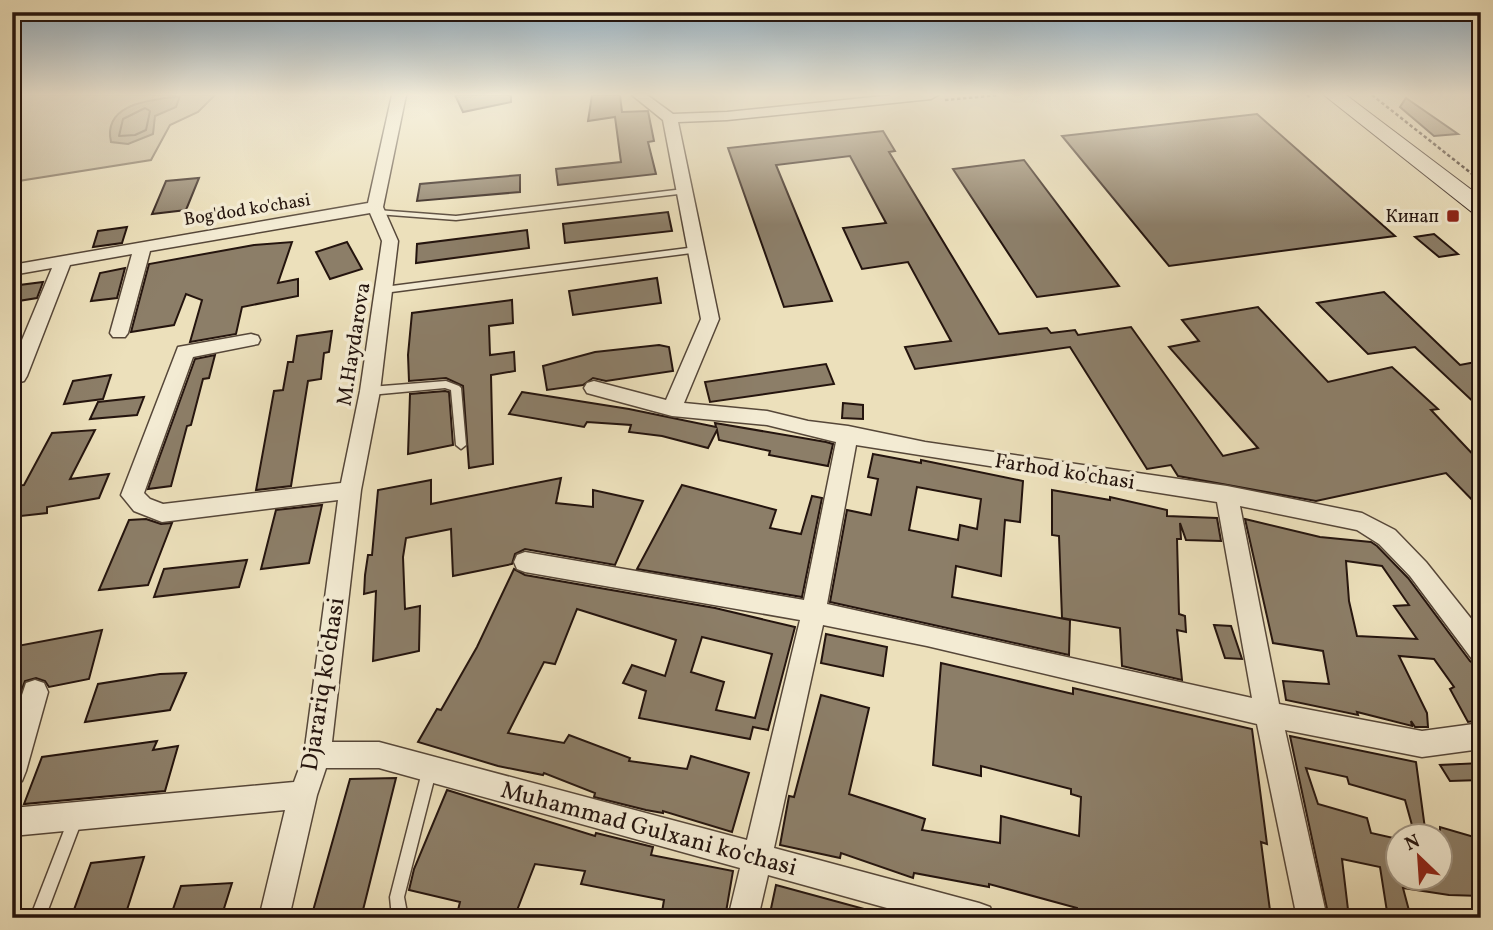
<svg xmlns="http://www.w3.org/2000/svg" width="1493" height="930" viewBox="0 0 1493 930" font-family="Vollkorn,serif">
<rect width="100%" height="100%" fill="#ece0bb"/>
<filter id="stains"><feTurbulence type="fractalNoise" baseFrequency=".00286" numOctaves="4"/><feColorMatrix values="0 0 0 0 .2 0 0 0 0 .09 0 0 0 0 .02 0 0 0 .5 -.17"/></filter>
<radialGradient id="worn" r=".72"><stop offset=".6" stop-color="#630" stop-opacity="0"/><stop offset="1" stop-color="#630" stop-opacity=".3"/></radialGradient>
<!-- green -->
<polygon fill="#cabd9e" stroke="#776856" stroke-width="2" points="12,95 215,95 198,112 170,125 151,160 12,182"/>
<!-- water -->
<path fill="#a89b80" stroke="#736552" stroke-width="2" d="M180 96 176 107 155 116 153 134 128 144 111 142C102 102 154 100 180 96Z"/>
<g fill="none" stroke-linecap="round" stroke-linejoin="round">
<!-- shore -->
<polygon stroke="#665847" stroke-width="2" points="145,108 150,111 146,130 135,135 119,136 123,119"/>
</g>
<!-- building -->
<g fill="#8c7e68" stroke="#24140e" stroke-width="2" fill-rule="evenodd">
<polygon points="455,95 511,95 511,102 463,112"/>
<polygon points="592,95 620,95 622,112 648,111 654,141 648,142 656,174 558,185 556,169 621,162 615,117 588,121"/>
<polygon points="1406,98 1458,134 1434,136 1400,107"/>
<polygon points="1257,114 1395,236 1169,266 1062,136"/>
<polygon points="883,131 895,151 889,152 999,334 1047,328 1051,333 1075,330 1078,335 1131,327 1223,456 1258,448 1169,347 1199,341 1182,320 1258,307 1328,382 1392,367 1438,409 1431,410 1481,463 1481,509 1446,473 1316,501 1178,476 1171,465 1147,469 1070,347 915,369 905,347 951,341 908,262 862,269 843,228 886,223 850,156 776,165 832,301 784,307 728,148"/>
<polygon points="1024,160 1119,286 1037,297 953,169"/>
<polygon points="520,175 520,192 417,201 420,184"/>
<polygon points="199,178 186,210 152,214 166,181"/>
<polygon points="668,212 672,231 565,243 563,224"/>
<polygon points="127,227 122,243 93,247 98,231"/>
<polygon points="527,230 529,248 416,263 417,244"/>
<polygon points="1434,234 1458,254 1439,257 1415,237"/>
<polygon points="292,242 278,283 298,279 298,296 242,307 236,334 190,342 202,300 186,294 174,325 131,332 149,264 254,245"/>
<polygon points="347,242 362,269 330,279 316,252"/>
<polygon points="125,268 117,298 91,301 100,273"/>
<polygon points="657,278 661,303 573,315 569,291"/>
<polygon points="43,282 37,298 12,302 12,286"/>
<polygon points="1384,292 1460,365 1481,361 1481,409 1415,347 1368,354 1317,303"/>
<polygon points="512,300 513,323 489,326 490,355 514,352 515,371 491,375 493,464 469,468 463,386 446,378 409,381 408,355 412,313"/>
<polygon points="332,331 329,352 324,353 321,379 308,381 291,486 256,490 274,391 283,390 288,362 293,362 297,336"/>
<polygon points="659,345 669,347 673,371 606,381 593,378 583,385 547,390 543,366 595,352"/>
<polygon points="215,355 209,378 203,379 191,425 187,426 171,486 148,489 195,359"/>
<polygon points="826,364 834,384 710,402 705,382"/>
<polygon points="111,375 103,399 64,404 73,381"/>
<polygon points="445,391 449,392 453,445 408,454 410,394"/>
<polygon points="522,392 629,409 716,427 715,423 826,442 833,444 828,466 769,455 770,451 719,440 717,430 708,448 662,436 629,432 631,425 587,422 584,427 509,414"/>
<polygon points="144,397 137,415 90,419 98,402"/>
<polygon points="843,403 863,405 863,419 842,418"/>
<polygon points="95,430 70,479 109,474 99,498 47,507 47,513 12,517 12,486 24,485 52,433"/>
<path d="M873 454 921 463V460L1023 481 1020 522 1005 520 1001 576 956 566 952 597 1070 620 1069 655 830 602 847 510 871 515 878 479 868 477ZM917 487 981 499 977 529 960 525 958 540 909 530Z"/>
<polygon points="561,478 556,503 593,507 593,490 643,501 615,565 525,549 515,554 512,564 453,576 451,529 406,538 403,557 405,609 420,606 419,651 373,661 376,591 364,594 365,575 368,555 372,555 378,490 431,480 431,504"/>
<polygon points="682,485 776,510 770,528 801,534 812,496 822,498 802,597 637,569"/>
<polygon points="1052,490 1110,500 1110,497 1167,510 1167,516 1217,518 1221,541 1186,540 1180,523 1181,539 1177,539 1179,614 1185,616 1186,632 1177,630 1182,680 1122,666 1120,628 1062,618 1059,536 1052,535"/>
<polygon points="322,505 309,563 261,569 276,510"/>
<polygon points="146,519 161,524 172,523 148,585 99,590 129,520"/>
<path d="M1245 519 1320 537 1371 542 1377 546 1408 578 1470 661 1481 669V720L1468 722 1450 689 1454 687 1434 659 1399 656 1427 713 1428 727H1415L1411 721 1412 726 1357 712 1358 715 1286 700 1283 681 1329 684 1323 651 1273 643ZM1346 561 1382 566 1409 605 1394 606 1417 639 1357 636 1349 601Z"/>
<polygon points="247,560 239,587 154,597 164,569"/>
<path d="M514 569 525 575 715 608 795 627 768 730 753 727 750 739 639 718 646 691 623 683 632 665 665 676 676 640 577 609 555 664 544 662 508 733 564 743 569 735 630 758 629 761 687 769 691 756 749 773 732 832 663 811V813L646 810 594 797 595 793 544 773 543 775 498 766 418 742 437 709 441 710 477 647ZM702 637 772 654 755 718 716 710 724 682 691 672Z"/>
<polygon points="1214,625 1231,626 1242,659 1225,658"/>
<polygon points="102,630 89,679 49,687 45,681 36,678 25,681 12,716 12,647"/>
<polygon points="826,634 887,647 883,676 821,663"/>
<polygon points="941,663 1073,694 1073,688 1252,729 1267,844 1261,842 1271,918 1076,918 1077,908 989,884 989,887 914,873 913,878 841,853 840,858 780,845 789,796 794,797 821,695 869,708 849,794 925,819 922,830 1000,843 1001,816 1079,836 1081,797 1071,794 1071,789 981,766 981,776 933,765"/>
<polygon points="186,673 170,710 85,722 98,684 160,674"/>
<polygon points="1290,736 1416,762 1426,836 1415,836 1405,800 1349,784 1347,777 1306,768 1318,804 1367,818 1371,833 1398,839 1398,878 1444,878 1440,860 1440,827 1481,839 1481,896 1449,895 1403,888 1411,918 1388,918 1380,867 1342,859 1349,918 1329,918"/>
<polygon points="157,741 153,750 178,746 165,791 24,804 42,757"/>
<polygon points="1481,763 1481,780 1450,781 1440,765"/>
<polygon points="396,778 361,918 311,918 350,779"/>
<polygon points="447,790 595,836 596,833 653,847 651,855 733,871 725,918 690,918 662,912 664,900 581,884 585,871 535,864 514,918 456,918 460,902 409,890 414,869"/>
<polygon points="144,857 125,916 71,918 91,863"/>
<polygon points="232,883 221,918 170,918 181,886"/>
<polygon points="776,885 879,913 879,918 769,918"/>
</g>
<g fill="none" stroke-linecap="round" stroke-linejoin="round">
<defs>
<g id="service">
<polygon points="684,189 688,191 687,193 456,220 377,214 373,212 377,210 456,216"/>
<polygon points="696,247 699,248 699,252 384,293 380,290 384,287"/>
<polygon points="446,381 459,386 461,388 466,445 461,449 456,445 451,390 445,388 370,395 365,391 370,387"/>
<polygon points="430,761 435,763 437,768 404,897 408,918 392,918 390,897 423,768 425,763"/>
<polygon points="75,813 80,815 82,820 45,918 30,918 70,815"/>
</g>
<g id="minor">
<path d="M392 95H406L383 207 398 241 380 391 361 490 332 742H379L747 840 800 620 525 572 517 569 514 562 517 555 525 552 804 600 836 442 767 425 672 416 587 393 584 388 587 383 594 381 666 400 701 319 663 120 632 95H647L673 114 727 112 893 95H938L931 99 727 120 678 122 719 319 684 403 767 411 808 421 848 426 925 442 1227 486 1362 513 1395 530 1426 562 1481 631V662L1472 659 1410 576 1379 544 1357 530 1240 506 1279 704 1422 731 1481 723V749L1422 757 1285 730 1327 918H1297L1257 724 927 646 823 625 774 848 979 903 990 907 994 918H923L768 875 758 918H728L740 868 379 768H326L317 795 289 918H259L285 810 12 836V808L294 782 304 755 338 500 162 522 134 511 121 495 178 347 251 334 258 336 260 340 258 344 193 357 144 493 150 499 163 504 341 483 360 391 382 241 370 213 150 251 128 333 125 337H113L110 333 132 254 70 265 27 376 24 381 12 384V364L52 268 12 275V265L368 203ZM856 445 1217 502 1252 698 827 604Z"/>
<polygon points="35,680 44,683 48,692 26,771 22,781 12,785 12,725 26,683"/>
</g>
<polygon id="secondary" points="1324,95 1346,95 1481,197 1481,215 1473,213"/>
</defs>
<!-- service casing -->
<use href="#service" stroke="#564739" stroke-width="3"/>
<!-- minor casing -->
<use href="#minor" stroke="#564739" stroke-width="3"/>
<!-- secondary casing -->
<use href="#secondary" stroke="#24140e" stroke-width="2"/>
<!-- path -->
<g stroke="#24140e" stroke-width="2.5" stroke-dasharray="3.5 2.5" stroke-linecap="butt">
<polyline points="1307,95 1311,98"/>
<polyline points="1372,95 1481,181"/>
<polyline points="945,100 999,95"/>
</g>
<!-- service -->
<use href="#service" fill="#f3ebd3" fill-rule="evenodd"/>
<!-- minor -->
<use href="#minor" fill="#f3ebd3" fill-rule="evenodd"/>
<!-- secondary -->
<use href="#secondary" fill="#f3ebd3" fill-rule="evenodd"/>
</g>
<!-- sky -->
<linearGradient id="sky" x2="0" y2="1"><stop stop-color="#8eaabe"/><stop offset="0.42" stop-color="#f6f1e0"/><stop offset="1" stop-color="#f6f1e0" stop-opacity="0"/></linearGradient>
<rect width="1493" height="225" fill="url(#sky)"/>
<!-- markers -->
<rect fill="#8f2418" stroke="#f3ebd3" stroke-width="2.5" x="1446" y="209" width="14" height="14" rx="3.5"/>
<g text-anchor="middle" stroke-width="7" stroke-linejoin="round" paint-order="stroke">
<!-- far-street labels -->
<g font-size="18" fill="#24140e" stroke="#f3ebd3">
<text transform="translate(247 209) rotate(-9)" y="6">Bog'dod ko'chasi</text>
</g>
<!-- far-poi labels -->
<g font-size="18" fill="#24140e" stroke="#f3ebd3" text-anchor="end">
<text x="1439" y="222">Кинап</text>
</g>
<!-- street labels -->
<g font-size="21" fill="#24140e" stroke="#f3ebd3">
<text transform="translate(353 344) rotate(-81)" y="7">M.Haydarova</text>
<text transform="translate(1065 471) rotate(9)" y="7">Farhod ko'chasi</text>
</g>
<!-- near-street labels -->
<g font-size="24" fill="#24140e" stroke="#f3ebd3">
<text transform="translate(322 684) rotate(-81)" y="8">Djarariq ko'chasi</text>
<text transform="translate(649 828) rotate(15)" y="8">Muhammad Gulxani ko'chasi</text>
</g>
</g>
<!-- margin -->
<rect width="1493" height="930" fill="none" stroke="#ece0bb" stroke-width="42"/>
<rect x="14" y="14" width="1465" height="902" fill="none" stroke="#24140e" stroke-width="3.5"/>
<rect x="21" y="21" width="1451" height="888" fill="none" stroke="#24140e" stroke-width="2"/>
<!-- north arrow -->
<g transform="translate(1419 857) rotate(335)"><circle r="33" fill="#f3ebd3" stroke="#a09584" stroke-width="2"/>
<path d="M0-5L12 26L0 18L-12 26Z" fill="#8f2418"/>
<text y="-10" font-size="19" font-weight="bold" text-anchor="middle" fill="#24140e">N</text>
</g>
<rect width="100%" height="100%" filter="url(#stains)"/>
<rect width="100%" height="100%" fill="url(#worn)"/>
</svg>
